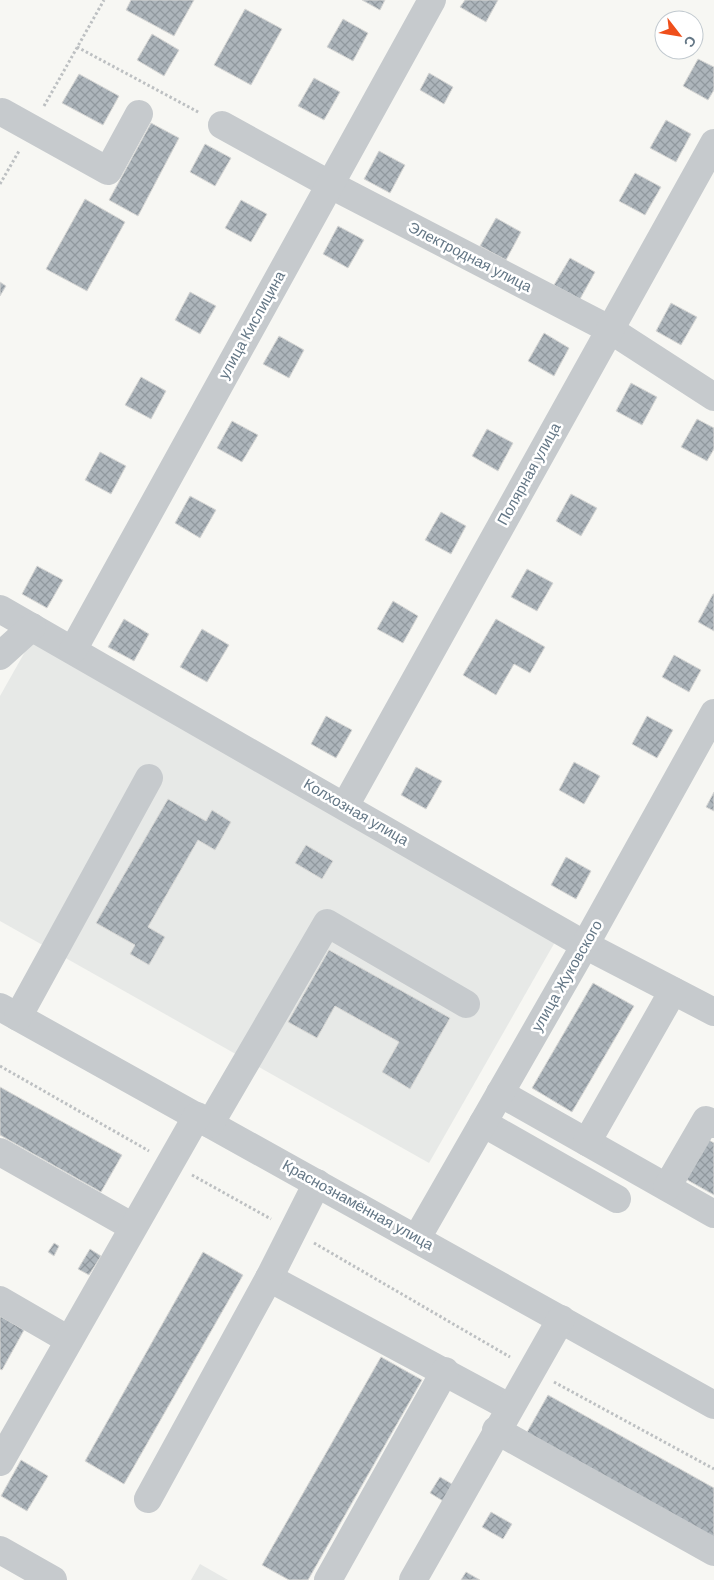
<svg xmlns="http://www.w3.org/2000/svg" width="714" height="1580" viewBox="0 0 714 1580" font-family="Helvetica,sans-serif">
<defs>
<pattern id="building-cross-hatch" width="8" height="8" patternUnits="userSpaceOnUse" patternTransform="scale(1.25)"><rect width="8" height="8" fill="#adb5bb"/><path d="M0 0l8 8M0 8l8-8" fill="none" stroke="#90989e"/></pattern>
</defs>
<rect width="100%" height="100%" fill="#f7f7f3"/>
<!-- built -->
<g fill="#e7e9e7">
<polygon points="31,641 555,942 429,1163 0,921 0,696"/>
<polygon points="200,1564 228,1580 191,1580"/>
</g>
<!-- building -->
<g fill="url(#building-cross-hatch)" stroke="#d8d8d6">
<polygon points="131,0 194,0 174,36 126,10"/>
<polygon points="362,0 385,0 380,10"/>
<polygon points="465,0 498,0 486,22 460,7"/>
<polygon points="245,9 282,29 251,85 214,65"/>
<polygon points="343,19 368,33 353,61 327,47"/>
<polygon points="152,34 179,50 164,76 137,60"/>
<polygon points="698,59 714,67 714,90 708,100 683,86"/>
<polygon points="429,73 453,87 444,104 420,90"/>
<polygon points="79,74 119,96 103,125 62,103"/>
<polygon points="314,78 340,92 324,120 298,106"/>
<polygon points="666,120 691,134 676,162 650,148"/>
<polygon points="151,123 179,138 138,216 109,200"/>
<polygon points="205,144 231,158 215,186 190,172"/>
<polygon points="379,151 405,165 390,193 364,179"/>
<polygon points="635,173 661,187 645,215 619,201"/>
<polygon points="85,199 125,222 87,291 46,269"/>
<polygon points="241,200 267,214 251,242 225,228"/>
<polygon points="496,218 521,232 506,260 480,246"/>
<polygon points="338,226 364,240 348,268 323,254"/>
<polygon points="570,258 595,272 580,299 554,285"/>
<polygon points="0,282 6,286 0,296"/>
<polygon points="190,292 216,306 200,334 175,320"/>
<polygon points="671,303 697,317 681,345 656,331"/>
<polygon points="544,333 569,348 554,376 528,361"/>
<polygon points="279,336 304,350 289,378 263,364"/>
<polygon points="141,377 166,391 151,419 125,405"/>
<polygon points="631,383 657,397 642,425 616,411"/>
<polygon points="697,419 714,428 714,449 707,461 681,447"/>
<polygon points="232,421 258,435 242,462 217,448"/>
<polygon points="487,429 513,443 498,471 472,456"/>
<polygon points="100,452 126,466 111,494 85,480"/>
<polygon points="571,494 597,508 581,536 556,521"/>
<polygon points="190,496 216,510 200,538 175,523"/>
<polygon points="441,512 466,526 451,554 425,540"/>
<polygon points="37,566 63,580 47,608 22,594"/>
<polygon points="527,569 553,583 537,611 511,597"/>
<polygon points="713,594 714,594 714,631 698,622"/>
<polygon points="393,601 418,616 403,643 377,629"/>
<polygon points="124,619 149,634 134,661 108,647"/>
<polygon points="496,619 545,647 530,673 514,664 496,695 463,675"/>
<polygon points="202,629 229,645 207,682 180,667"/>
<polygon points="674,655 701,670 689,692 662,677"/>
<polygon points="326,716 352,730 336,758 311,744"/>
<polygon points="647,716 673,730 657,758 632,744"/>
<polygon points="574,762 600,776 584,804 559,790"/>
<polygon points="416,767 442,781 426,809 401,795"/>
<polygon points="714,792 714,811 706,807"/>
<polygon points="168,799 206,821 212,810 231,822 215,850 198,840 148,927 165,937 149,965 130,954 135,945 96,923"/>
<polygon points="306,845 333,861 322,879 295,863"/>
<polygon points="566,857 591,871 576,899 551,885"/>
<polygon points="329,950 450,1018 410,1089 382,1072 399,1042 335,1006 317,1038 288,1022"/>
<polygon points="593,983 634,1006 572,1112 532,1088"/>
<polygon points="0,1087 122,1155 101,1192 0,1135"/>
<polygon points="700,1135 714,1143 714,1195 677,1174"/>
<polygon points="54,1243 59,1246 54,1256 48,1252"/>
<polygon points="90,1249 101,1256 89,1275 78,1269"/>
<polygon points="203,1252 243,1275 124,1484 85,1461"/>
<polygon points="0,1316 24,1330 2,1370 0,1369"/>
<polygon points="381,1357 422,1380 308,1580 289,1580 262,1565"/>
<polygon points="548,1395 714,1488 714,1540 526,1434"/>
<polygon points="21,1460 48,1476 27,1511 1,1496"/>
<polygon points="440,1477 457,1487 448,1504 430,1493"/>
<polygon points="491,1512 512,1524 503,1539 482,1527"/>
<polygon points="466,1572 480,1580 461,1580"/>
</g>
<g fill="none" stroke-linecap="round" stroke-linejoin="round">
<!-- path -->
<g stroke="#bdc0c2" stroke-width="3" stroke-dasharray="2.5 2.5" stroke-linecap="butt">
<polyline points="77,47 200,113"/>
<polyline points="44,106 104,0"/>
<polyline points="0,184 19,151"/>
<polyline points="0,1066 149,1151"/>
<polyline points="192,1175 271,1219"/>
<polyline points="314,1243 510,1357"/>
<polyline points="554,1382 714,1469"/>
</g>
<!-- minor -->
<g stroke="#c6cacd" stroke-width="28">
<polyline points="2,112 108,171 139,114"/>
<polyline points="222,125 329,184 609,329 714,397"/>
<polyline points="0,609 585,945 714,1012"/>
<polyline points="73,650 432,0"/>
<polyline points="0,656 32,627"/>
<polyline points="345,806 714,143"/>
<polyline points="0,1007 714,1405"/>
<polyline points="18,1017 149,778"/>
<polyline points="500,1093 714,1214"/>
<polyline points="483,1123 617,1199"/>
<polyline points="210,1124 327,923 466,1004"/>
<polyline points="587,1142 673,991"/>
<polyline points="0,1152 133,1227"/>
<polyline points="667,1187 706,1120 714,1124"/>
<polyline points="417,1238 585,945 714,713"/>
<polyline points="269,1278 509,1407"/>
<polyline points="0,1300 69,1340"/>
<polyline points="496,1430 714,1552"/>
<polyline points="0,1462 197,1116"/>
<polyline points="148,1499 269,1278 317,1183"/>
<polyline points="0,1550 53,1580"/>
<polyline points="328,1580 445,1371"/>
<polyline points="413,1580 561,1319"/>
</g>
</g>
<g text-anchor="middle" stroke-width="5" stroke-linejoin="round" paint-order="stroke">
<!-- street labels -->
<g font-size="15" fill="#647786" stroke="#fff">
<text transform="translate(470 257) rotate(27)" y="5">Электродная улица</text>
<text transform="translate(252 325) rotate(-61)" y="5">улица Кислицина</text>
<text transform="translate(529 474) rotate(-61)" y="5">Полярная улица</text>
<text transform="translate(356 812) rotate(30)" y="5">Колхозная улица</text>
<text transform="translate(567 976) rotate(-60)" y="5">улица Жуковского</text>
<text transform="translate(358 1205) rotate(29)" y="5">Краснознамённая улица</text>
</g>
</g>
<!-- north arrow -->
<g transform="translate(679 35) rotate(121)"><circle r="24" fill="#ffffff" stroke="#c1c9cf"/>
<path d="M0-4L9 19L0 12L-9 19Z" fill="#ef4f1b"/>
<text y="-8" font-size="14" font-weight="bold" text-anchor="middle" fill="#647786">С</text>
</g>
</svg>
